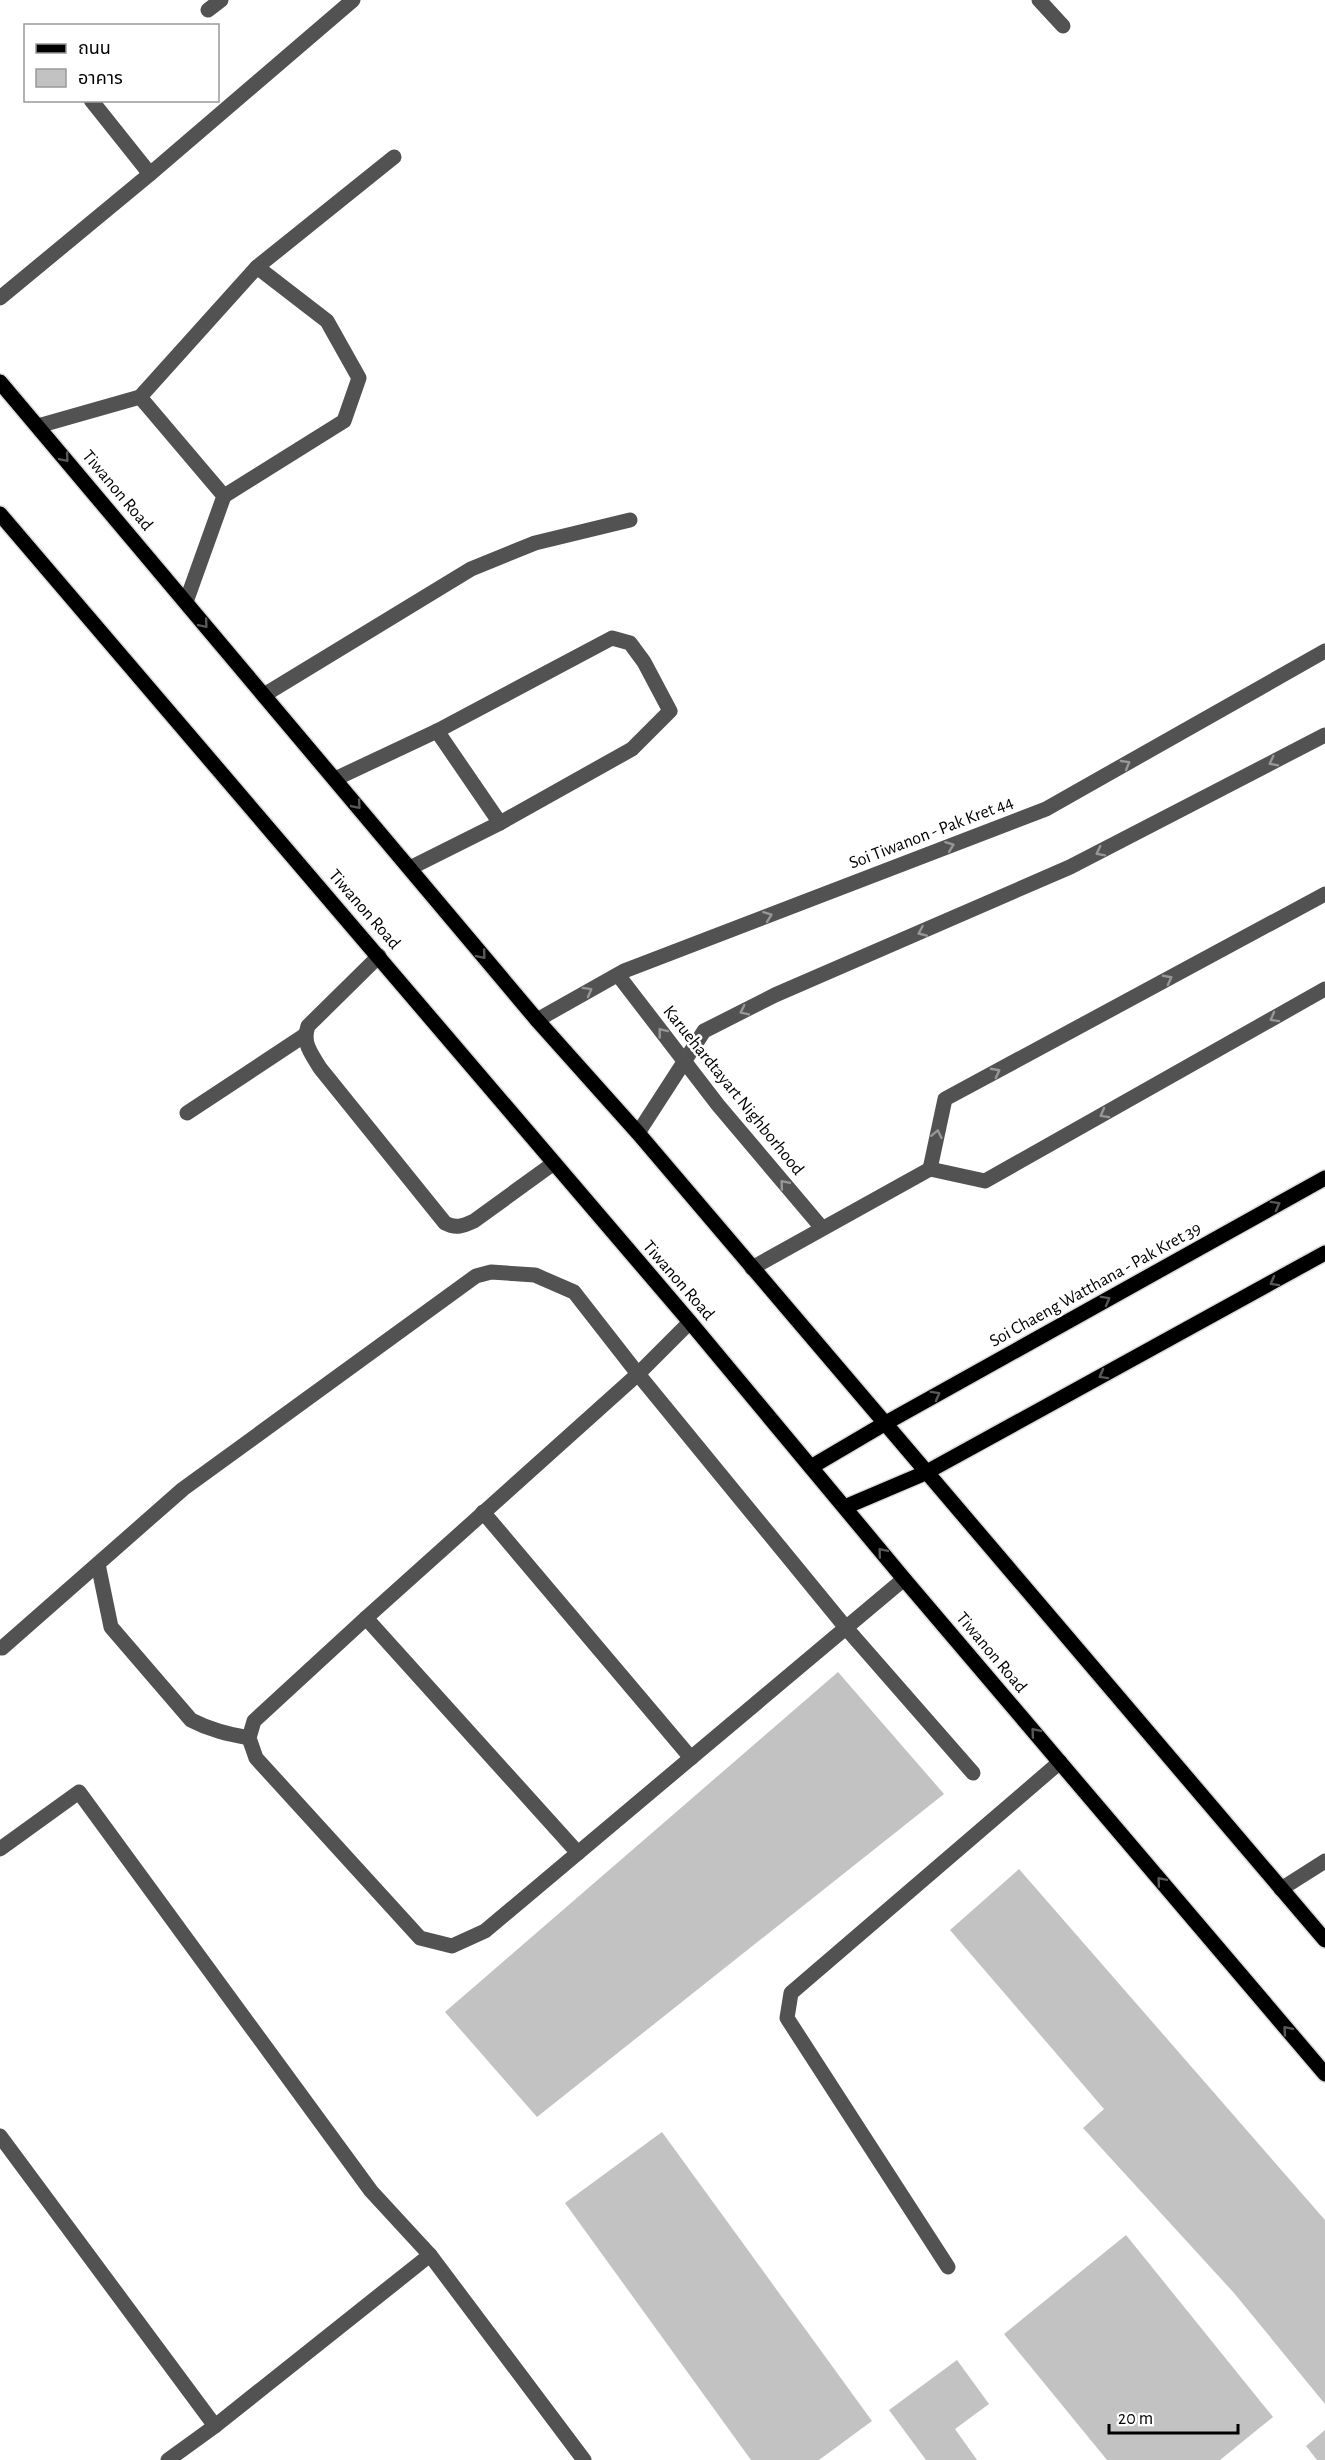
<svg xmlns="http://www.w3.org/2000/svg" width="1325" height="2460" viewBox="0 0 1325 2460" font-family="'Alegreya Sans','Noto Sans Thai',sans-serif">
<rect width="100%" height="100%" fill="#fff"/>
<!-- building -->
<g fill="#c2c2c2">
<polygon points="838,1672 944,1794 537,2117 445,2012"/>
<polygon points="1019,1869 1325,2220 1325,2404 1234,2293 1083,2128 1104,2109 950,1930"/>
<polygon points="662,2132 872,2421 819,2460 751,2460 565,2203"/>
<polygon points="1126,2235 1273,2417 1220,2460 1107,2460 1004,2334"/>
<polygon points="957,2360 989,2404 955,2429 977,2460 926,2460 889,2410"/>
<polygon points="1325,2430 1325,2460 1317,2460 1306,2446"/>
</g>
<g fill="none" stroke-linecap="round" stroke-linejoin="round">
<defs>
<g id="major">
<polyline points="0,382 537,1020 638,1133 1325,1940"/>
<polyline points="0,514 690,1322 904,1579 1325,2074"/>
<polyline points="811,1467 884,1424 1325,1178"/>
<polyline points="845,1507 925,1473 1325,1253"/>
</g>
</defs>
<!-- major casing -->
<use href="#major" stroke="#dbdbdb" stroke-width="18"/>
<!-- minor -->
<g stroke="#525252" stroke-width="15">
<polyline points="1039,0 1063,26"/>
<polyline points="208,10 221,0"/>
<polyline points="91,100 150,174"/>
<polyline points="0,298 150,174 353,0"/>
<polyline points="140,397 257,267 394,157"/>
<polyline points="38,426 140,397 224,496 186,602"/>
<polyline points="224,496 344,421 359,378 327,321 257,267"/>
<polyline points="264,695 471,569 535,543 630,520"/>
<polyline points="437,731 500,823"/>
<polyline points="335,779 437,731 612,638 630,643 644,662 670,711 632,749 500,823 410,868"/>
<path d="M379 956 308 1026C302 1043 311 1053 320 1068L445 1223C456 1229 463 1226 474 1221L554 1163"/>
<polyline points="618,975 718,1105 822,1228"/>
<polyline points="537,1020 624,971 1046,809 1325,651"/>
<polyline points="187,1113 305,1035"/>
<polyline points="638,1133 704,1031 775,995 1070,867 1325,735"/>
<polyline points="930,1169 945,1099 1325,894"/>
<polyline points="752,1268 930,1169 985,1181 1325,989"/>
<polyline points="690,1322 638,1374 366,1618 254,1721 249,1738 256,1758 420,1938 452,1946 485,1931 904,1579"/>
<polyline points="483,1512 691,1758"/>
<path d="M98 1564 111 1627 191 1720C210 1730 228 1734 249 1738"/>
<polyline points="366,1618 578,1853"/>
<polyline points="2,1648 183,1489 476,1276 491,1272 535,1275 574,1292 638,1374 847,1629 973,1773"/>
<polyline points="0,1849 79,1792 371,2191 430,2255 584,2460"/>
<polyline points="1281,1889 1325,1861"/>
<polyline points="0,2136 215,2426"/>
<polyline points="948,2267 787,2018 791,1993 1060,1762"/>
<polyline points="168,2460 215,2426 430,2255"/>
</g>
<!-- major -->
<use href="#major" stroke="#000" stroke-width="15"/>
</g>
<!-- one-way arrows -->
<defs><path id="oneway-chevron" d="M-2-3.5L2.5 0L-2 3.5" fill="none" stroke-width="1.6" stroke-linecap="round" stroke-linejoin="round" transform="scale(1.5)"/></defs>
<g stroke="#595959">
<use href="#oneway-chevron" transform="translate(65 458) rotate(50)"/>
<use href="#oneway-chevron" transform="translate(204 624) rotate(50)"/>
<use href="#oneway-chevron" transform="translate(357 805) rotate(50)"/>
<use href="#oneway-chevron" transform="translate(482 955) rotate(50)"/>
<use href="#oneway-chevron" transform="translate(1276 1205) rotate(-29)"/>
<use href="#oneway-chevron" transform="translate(1274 1282) rotate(151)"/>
<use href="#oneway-chevron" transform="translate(1106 1300) rotate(-29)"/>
<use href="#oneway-chevron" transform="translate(1103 1375) rotate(151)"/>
<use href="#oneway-chevron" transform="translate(936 1395) rotate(-29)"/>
<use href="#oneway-chevron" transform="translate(882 1552) rotate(-130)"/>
<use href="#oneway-chevron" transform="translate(1035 1732) rotate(-130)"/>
<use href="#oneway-chevron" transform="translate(1161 1881) rotate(-130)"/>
<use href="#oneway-chevron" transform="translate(1287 2030) rotate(-130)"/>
</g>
<g stroke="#979797">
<use href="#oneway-chevron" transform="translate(1273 762) rotate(153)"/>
<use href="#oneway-chevron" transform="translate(1126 764) rotate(-30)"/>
<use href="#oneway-chevron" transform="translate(950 846) rotate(-21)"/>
<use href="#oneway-chevron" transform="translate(1100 852) rotate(153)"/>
<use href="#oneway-chevron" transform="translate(768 916) rotate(-21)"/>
<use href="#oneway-chevron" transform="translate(922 932) rotate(157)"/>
<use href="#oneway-chevron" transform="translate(1168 979) rotate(-28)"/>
<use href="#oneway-chevron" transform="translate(588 991) rotate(-29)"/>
<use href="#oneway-chevron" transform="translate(744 1011) rotate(154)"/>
<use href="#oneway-chevron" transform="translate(1274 1018) rotate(151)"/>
<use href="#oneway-chevron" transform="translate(662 1032) rotate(-128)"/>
<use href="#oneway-chevron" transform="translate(996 1072) rotate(-28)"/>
<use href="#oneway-chevron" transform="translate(1104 1114) rotate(151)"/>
<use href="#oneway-chevron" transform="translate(937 1134) rotate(-78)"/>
<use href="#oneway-chevron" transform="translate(784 1184) rotate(-130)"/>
</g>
<g text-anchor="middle" stroke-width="5" stroke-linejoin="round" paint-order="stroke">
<!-- street labels -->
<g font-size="18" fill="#000" stroke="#fff">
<text transform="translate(118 490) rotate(50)" y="6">Tiwanon Road</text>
<text transform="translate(931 832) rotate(-21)" y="6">Soi Tiwanon - Pak Kret 44</text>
<text transform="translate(365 909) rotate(49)" y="6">Tiwanon Road</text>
<text transform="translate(734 1090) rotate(51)" y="6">Karuehardtayart Nighborhood</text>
<text transform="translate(679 1280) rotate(49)" y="6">Tiwanon Road</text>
<text transform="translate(1095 1284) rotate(-29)" y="6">Soi Chaeng Watthana - Pak Kret 39</text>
<text transform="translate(992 1652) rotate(50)" y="6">Tiwanon Road</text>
</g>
</g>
<!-- legend -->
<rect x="24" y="24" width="195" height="78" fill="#ffffff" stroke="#999999" stroke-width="1.5"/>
<rect x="36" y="44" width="30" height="9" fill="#000000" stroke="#999999" stroke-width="1.5"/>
<text x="78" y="54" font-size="18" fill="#000000">ถนน</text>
<rect x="36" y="69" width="30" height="18" fill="#c2c2c2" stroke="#999999" stroke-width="1.5"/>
<text x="78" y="84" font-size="18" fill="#000000">อาคาร</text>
<!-- scale -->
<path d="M1109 2424v9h129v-9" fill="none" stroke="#000000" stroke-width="3"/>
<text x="1118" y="2424" font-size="18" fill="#000000" stroke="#ffffff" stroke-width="4.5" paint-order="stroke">20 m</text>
</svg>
